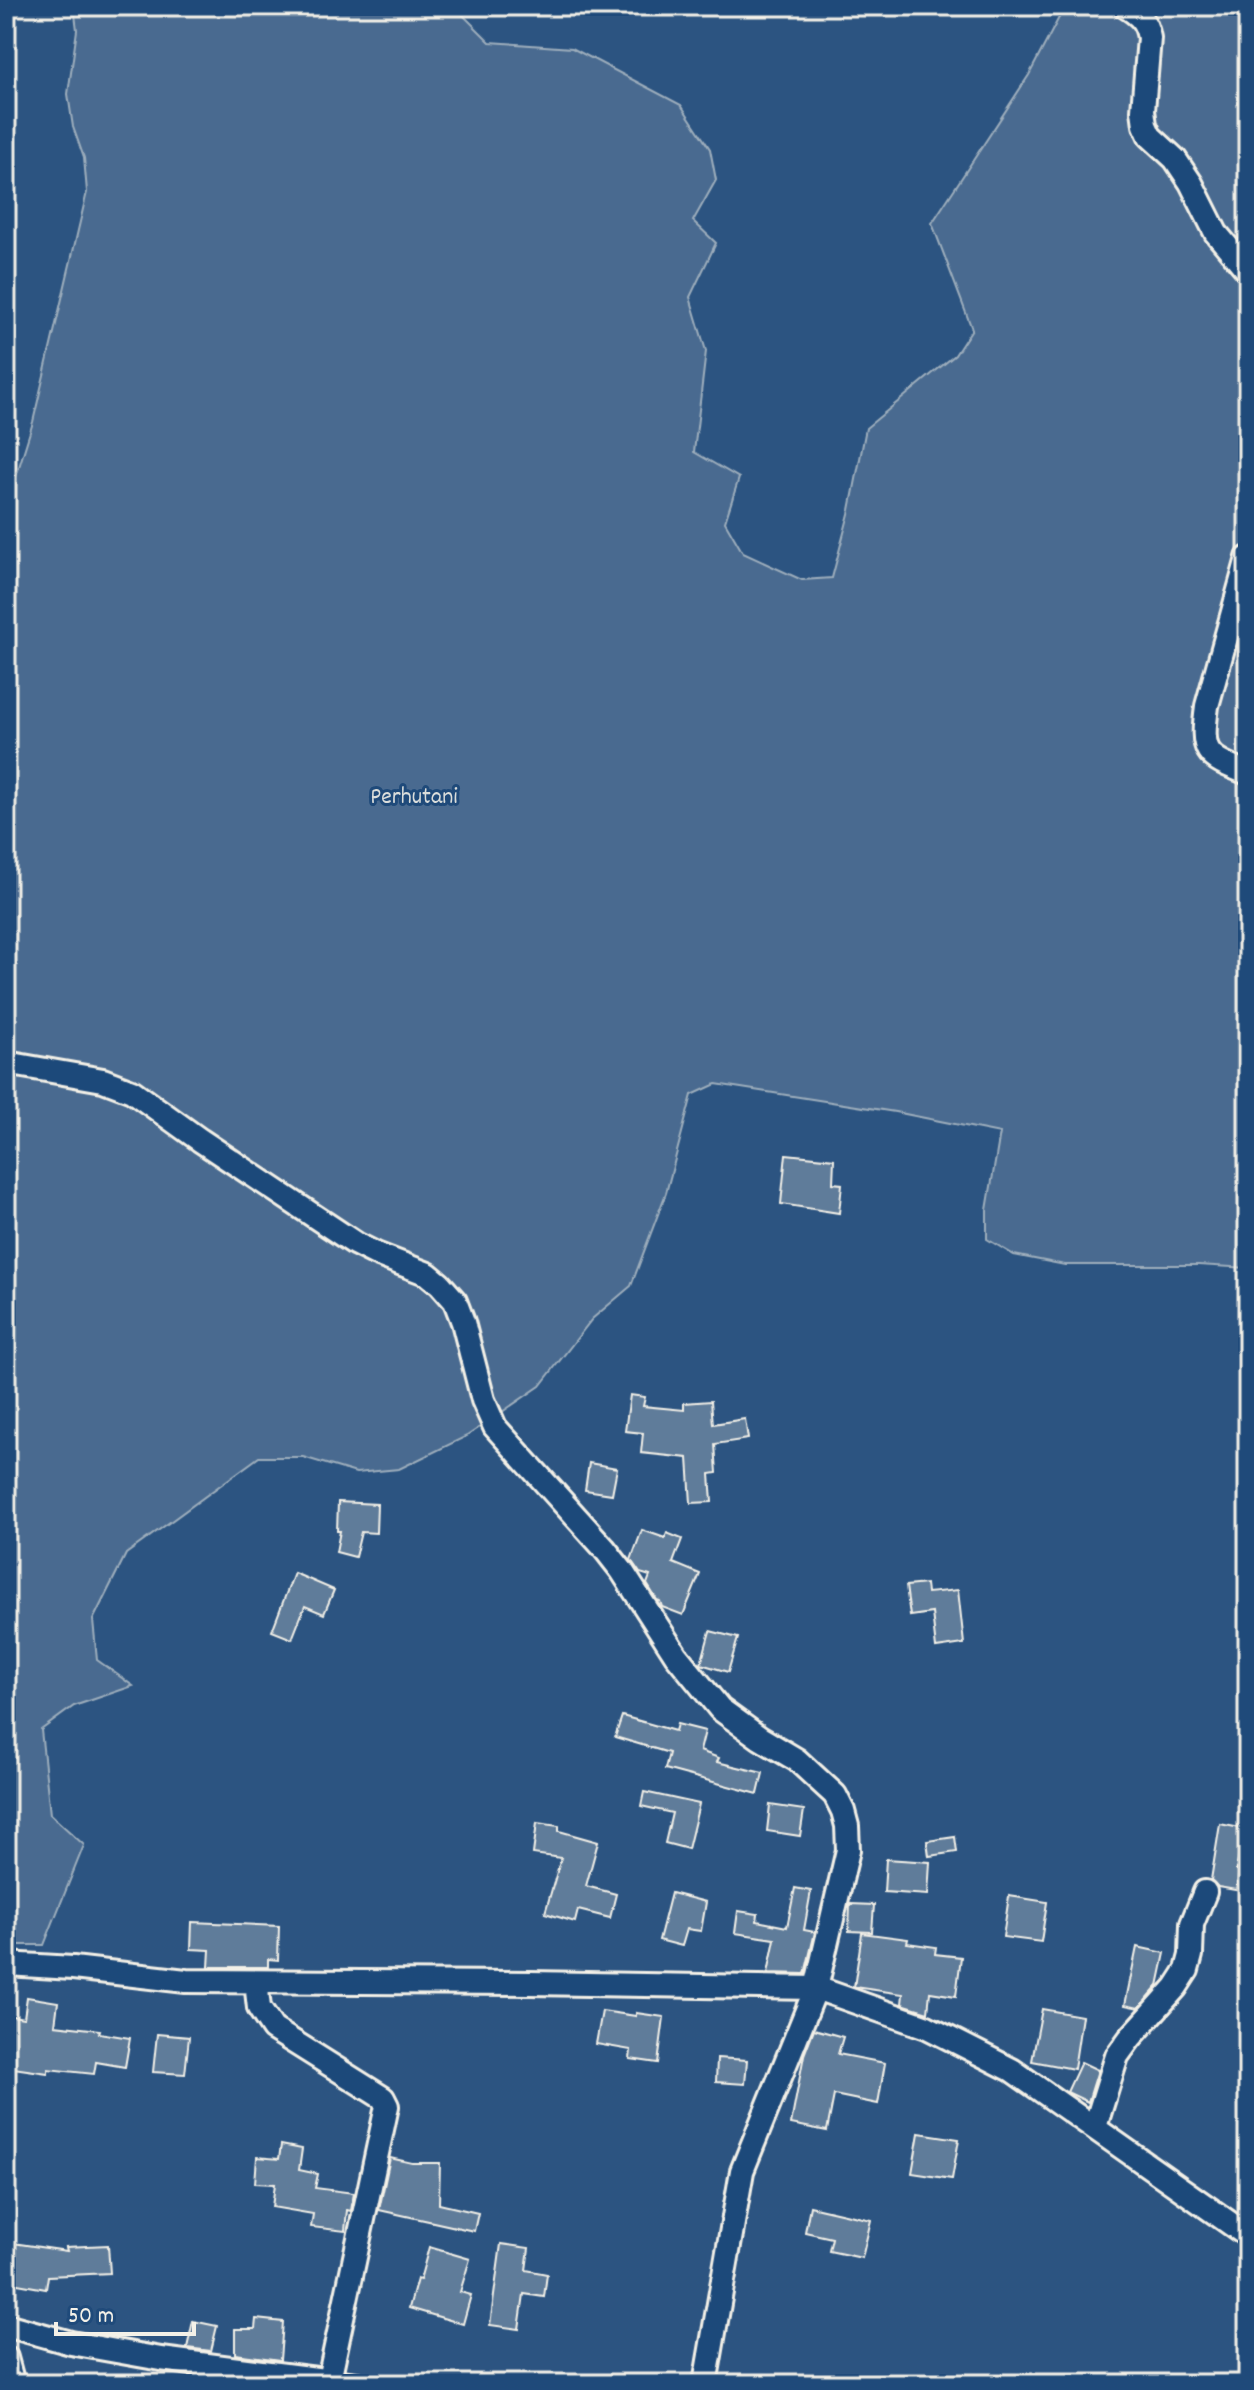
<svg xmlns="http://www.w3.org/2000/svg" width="1254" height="2390" viewBox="0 0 1254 2390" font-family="Dekko,sans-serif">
<rect width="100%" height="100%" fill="#2c5481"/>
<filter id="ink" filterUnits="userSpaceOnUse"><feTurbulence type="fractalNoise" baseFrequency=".0125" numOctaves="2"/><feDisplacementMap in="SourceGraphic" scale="16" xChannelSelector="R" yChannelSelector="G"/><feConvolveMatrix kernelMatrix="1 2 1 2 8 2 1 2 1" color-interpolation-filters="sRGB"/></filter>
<g filter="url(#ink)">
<!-- green -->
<polygon fill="#496b90" stroke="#9eaebc" stroke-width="2" points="74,6 454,6 490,42 572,48 681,105 710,149 716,180 693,221 716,243 690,297 706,351 694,452 739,478 725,522 743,553 802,580 832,578 850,510 866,428 955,355 972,329 932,223 1029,75 1065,6 1248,6 1248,1268 1198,1265 1065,1265 1014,1255 987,1239 987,1210 1000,1133 895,1112 716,1084 692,1095 666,1193 631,1286 592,1319 540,1386 467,1436 399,1469 356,1473 303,1457 259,1457 126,1554 93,1620 97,1660 133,1686 74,1706 41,1730 50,1814 84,1845 44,1945 6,1945 6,509 33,422 87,192 84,158 73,127 68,94 77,30"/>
<!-- building -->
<g fill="#5e7b9a" stroke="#f4f1e8" stroke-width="2">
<polygon points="786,1154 834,1159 833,1183 842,1184 839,1213 781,1204"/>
<polygon points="630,1395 645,1397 643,1406 684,1410 684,1403 711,1401 713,1424 745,1419 748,1439 715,1444 717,1473 710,1474 712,1502 691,1503 688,1458 641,1453 643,1433 625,1431"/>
<polygon points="589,1463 617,1468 612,1494 585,1490"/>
<polygon points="338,1502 377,1504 376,1533 361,1532 355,1557 336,1552 340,1531 337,1531"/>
<polygon points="642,1530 665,1538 667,1533 682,1539 673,1563 700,1574 683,1615 662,1607 660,1601 657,1600 647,1584 650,1576 640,1573 631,1560"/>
<polygon points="294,1573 334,1590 324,1614 305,1606 292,1639 272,1631"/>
<polygon points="926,1584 927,1593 958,1590 964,1644 936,1648 932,1613 910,1616 906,1586"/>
<polygon points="710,1631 738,1638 728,1672 701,1664"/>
<polygon points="622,1716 675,1731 677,1724 705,1731 700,1751 719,1758 717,1762 763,1773 758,1794 665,1769 669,1753 615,1737"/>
<polygon points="644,1792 699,1804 688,1849 665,1843 672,1813 641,1806"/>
<polygon points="770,1805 804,1810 800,1836 767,1831"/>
<polygon points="537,1823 559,1826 559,1831 598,1842 586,1886 616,1894 610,1918 578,1910 575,1922 545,1913 561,1858 533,1854"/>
<polygon points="1220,1824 1245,1829 1236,1870 1240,1870 1236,1890 1218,1887 1211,1880"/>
<polygon points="955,1837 957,1852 929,1856 927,1841"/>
<polygon points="886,1859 930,1862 928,1895 884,1892"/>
<polygon points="795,1888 811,1891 804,1930 815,1932 805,1974 768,1973 775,1939 735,1933 738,1911 758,1914 757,1921 787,1927"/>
<polygon points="671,1893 706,1902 701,1931 687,1929 682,1946 659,1940"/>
<polygon points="1009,1896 1047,1902 1041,1942 1003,1937"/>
<polygon points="850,1904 874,1905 872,1932 849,1931"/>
<polygon points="192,1922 279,1926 278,1960 268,1959 268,1967 209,1967 210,1950 191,1949"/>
<polygon points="862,1933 908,1939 907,1943 936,1947 935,1954 961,1957 956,1996 930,1992 928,2012 902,2004 903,1994 854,1987"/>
<polygon points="1137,1947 1165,1953 1158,1986 1139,2008 1125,2005"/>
<polygon points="27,1997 58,2002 55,2025 100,2030 99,2033 130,2038 125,2067 96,2062 94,2074 48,2069 48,2073 6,2067 6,2015 24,2018"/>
<polygon points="1042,2009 1082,2016 1074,2069 1032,2061"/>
<polygon points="602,2011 636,2016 636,2013 664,2017 658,2063 630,2059 631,2050 596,2044"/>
<polygon points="814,2029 843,2037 838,2054 885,2063 878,2104 834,2095 827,2131 791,2124 804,2055"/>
<polygon points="157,2034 189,2037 185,2074 153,2072"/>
<polygon points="717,2058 747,2060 745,2084 716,2082"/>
<polygon points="1081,2062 1098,2070 1088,2102 1067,2092"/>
<polygon points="919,2133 959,2139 952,2179 912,2173"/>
<polygon points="281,2145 302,2149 299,2170 318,2174 315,2188 354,2193 351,2211 347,2210 345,2231 311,2227 313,2214 272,2207 275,2184 255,2183 257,2157 279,2159"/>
<polygon points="390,2158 412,2163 440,2163 439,2204 478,2213 474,2231 379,2210"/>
<polygon points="810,2206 871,2220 862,2258 829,2251 832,2238 805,2232"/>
<polygon points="6,2242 67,2251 66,2247 108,2245 110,2273 48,2276 46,2289 6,2282"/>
<polygon points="501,2244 529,2248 526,2270 547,2274 544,2297 524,2294 519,2329 490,2325"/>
<polygon points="429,2247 470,2259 460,2292 471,2295 463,2324 409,2308 417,2279 420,2280"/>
<polygon points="256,2319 283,2322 280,2360 235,2354 235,2329 255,2329"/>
<polygon points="193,2321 217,2326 211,2351 187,2348"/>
</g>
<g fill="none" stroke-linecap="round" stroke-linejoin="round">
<defs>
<g id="minor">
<path d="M1125 6C1139 15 1146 20 1149 38L1143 110 1145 125 1150 136 1175 159 1191 183 1216 233 1248 271"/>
<path d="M1248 558 1207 706C1201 752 1204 757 1248 773"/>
<polyline points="6,1063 103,1080 132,1091 200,1140 356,1244 376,1254 428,1274 440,1284 455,1301 463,1322 483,1400 495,1427 604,1548 622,1571 676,1655 720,1709 760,1738 797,1760 835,1795 843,1811 847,1826 848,1850 816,1988 742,2171 705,2384"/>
<polyline points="6,1964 73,1968 186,1981 531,1983 816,1988 927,2027 1012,2070 1248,2236"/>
<polyline points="256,1982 259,2008 273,2029 383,2098 387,2106 329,2380"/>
<polyline points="1095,2127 1117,2056 1130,2038 1176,1987 1187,1970 1191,1955 1192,1924 1205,1892"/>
<polyline points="6,2325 71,2343 161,2359 356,2384"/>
<polyline points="6,2358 13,2384"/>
</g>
</defs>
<!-- minor casing -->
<use href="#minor" stroke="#f4f1e8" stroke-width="28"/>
<!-- minor -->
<use href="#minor" stroke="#1f4a7a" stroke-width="22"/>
</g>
</g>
<g text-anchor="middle" stroke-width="6" stroke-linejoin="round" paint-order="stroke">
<!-- park labels -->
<g font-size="24" fill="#dadddb" stroke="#1f4a7a">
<text x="414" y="803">Perhutani</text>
</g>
</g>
<!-- margin -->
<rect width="1254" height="2390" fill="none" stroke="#1f4a7a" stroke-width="32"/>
<rect x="16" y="16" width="1222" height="2358" fill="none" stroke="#f4f1e8" stroke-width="3" filter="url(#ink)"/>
<!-- scale -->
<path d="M56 2322v12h138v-12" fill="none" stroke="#f4f1e8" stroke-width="4"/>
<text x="68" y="2322" font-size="24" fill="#f4f1e8" stroke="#1f4a7a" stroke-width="6" paint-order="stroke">50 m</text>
</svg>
